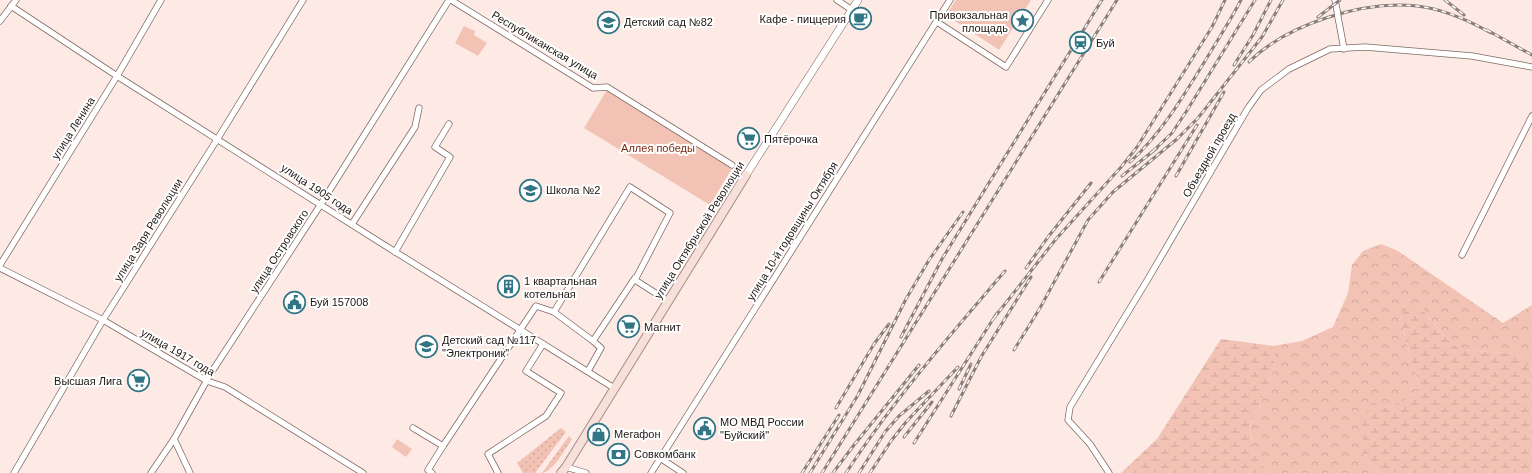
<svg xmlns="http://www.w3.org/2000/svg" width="1532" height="473" viewBox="0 0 1532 473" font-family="Helvetica,sans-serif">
<defs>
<pattern id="grass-dots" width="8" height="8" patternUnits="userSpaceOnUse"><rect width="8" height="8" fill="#f2c3b5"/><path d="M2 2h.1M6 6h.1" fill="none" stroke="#cfa79b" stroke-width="1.8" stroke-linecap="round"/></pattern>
<pattern id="forest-crowns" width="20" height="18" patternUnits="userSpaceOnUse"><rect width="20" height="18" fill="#f2c3b5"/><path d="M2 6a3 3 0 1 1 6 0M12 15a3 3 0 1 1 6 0" fill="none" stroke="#cfa79b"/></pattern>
<pattern id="wetland-marsh" width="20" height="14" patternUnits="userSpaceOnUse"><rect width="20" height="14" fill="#f2c3b5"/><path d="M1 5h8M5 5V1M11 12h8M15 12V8" fill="none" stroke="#cfa79b"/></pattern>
</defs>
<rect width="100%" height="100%" fill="#fdeae5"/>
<!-- grass -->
<g fill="url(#grass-dots)">
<polygon points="561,428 566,432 535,473 523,473 517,463"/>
<path d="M569 436 572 439C565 449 554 471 542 473Z"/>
</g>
<!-- forest -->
<polygon fill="url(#forest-crowns)" points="1381,244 1398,251 1503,323 1532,305 1532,370 1517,354 1461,350 1444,336 1421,308 1400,316 1410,357 1420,387 1402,402 1385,408 1372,402 1364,455 1378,473 1269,473 1253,453 1250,423 1259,407 1275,367 1273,346 1302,341 1333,327 1348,293 1352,265 1363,251"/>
<!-- wetland -->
<g fill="url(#wetland-marsh)">
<polygon points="1409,306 1421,308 1444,336 1461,350 1517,354 1532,370 1532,473 1378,473 1364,455 1361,421 1372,402 1385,408 1402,402 1420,387 1410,357 1400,316"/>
<polygon points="1221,339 1273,346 1275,367 1259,407 1250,423 1253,453 1269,473 1121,473 1157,439"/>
</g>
<!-- park -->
<g fill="#f2c3b5">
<polygon points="956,0 1031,0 999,50 946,15"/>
<polygon points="464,26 475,31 474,35 487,43 478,56 455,43"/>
<polygon points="607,90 732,168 710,205 584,128"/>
<polygon points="397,439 412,449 406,457 392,447"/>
</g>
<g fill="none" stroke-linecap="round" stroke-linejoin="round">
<defs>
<g id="minor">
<polyline points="451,0 593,88 607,87 732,165"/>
<polyline points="837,0 852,10"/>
<polyline points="1335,0 1337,10"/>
<polyline points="11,6 117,76 381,243 614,388"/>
<polyline points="1338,17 1344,49"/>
<polyline points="0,21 16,0"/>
<polyline points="937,22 1006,67 1048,0"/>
<polyline points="352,224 415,127 419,108"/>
<polyline points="395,252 450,157 435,147 449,124"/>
<polyline points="1462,255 1532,116"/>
<polyline points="0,265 117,76 161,0"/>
<polyline points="0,268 103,320 207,381 225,387 363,473"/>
<polyline points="554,312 593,341"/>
<polyline points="588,371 601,348 593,341 635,278"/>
<polyline points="413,428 443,446"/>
<polyline points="174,439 190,473"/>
<polyline points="660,458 683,473"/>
<polyline points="566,467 586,473"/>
<polyline points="14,473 103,320 218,138 303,0"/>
<polyline points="151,473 174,439 211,373 321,204 449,0"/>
<polyline points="432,473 428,470 443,446 536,306 554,312 630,187 670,213 635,280 668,301"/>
<polyline points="498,473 488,454 546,416 561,393 526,371 543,344"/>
<polyline points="651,473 950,0"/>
<polyline points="1109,473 1090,444 1068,420 1070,407 1148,279 1248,108 1261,90 1289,69 1330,49 1365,47 1472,56 1532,67"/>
</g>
<polyline id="tertiary" points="746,175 858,0"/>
<polyline id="primary" points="561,473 566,467 746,175"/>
</defs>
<!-- minor casing -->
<use href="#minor" stroke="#7f6a64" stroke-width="7"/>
<!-- tertiary casing -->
<use href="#tertiary" stroke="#7f6a64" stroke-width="8"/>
<!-- primary casing -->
<use href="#primary" stroke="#a88c84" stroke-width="10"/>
<!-- minor -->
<use href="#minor" stroke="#fff" stroke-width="5.5"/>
<!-- tertiary -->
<use href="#tertiary" stroke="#fff" stroke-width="7"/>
<!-- primary -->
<use href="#primary" stroke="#f8e0da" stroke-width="8"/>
<defs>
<g id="rail">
<polyline points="1445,0 1464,15"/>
<polyline points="1318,17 1340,0"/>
<polyline points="1487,30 1532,55"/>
<path d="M1249 62C1287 24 1364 0 1417 6 1444 9 1468 20 1491 33"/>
<polyline points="1234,65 1253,35 1271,0"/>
<polyline points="1153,151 1172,133 1186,112 1255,0"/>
<path d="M1130 162C1160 135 1181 100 1202 66 1215 44 1229 23 1241 0"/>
<polyline points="1122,176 1157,148"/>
<polyline points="1176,176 1224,92"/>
<polyline points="1026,268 1048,237 1091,183"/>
<polyline points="1099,282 1197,125"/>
<polyline points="994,318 1056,239 1122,166 1137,147 1212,27 1225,0"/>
<polyline points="901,337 942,259 1102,0"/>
<polyline points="1014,350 1040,308 1088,220 1113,192 1177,139 1198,118 1262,37 1283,0"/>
<polyline points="959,389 971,364"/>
<polyline points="836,408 874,344 889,324"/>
<polyline points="951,416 981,357 1031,277"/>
<polyline points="904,437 932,402"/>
<polyline points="914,443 997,313"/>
<polyline points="802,473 839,415"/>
<polyline points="810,473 858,395 906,299 929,260 963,212"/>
<polyline points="822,473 1117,0"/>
<polyline points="833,473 854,445 919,365"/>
<path d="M846 473C893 401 949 336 1005 271"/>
<polyline points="859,473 885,432 899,416 929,391"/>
<polyline points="870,473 891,441 906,422 958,367"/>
</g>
</defs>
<!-- rail casing -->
<use href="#rail" stroke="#8c7f7b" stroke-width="3"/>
<!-- rail -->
<use href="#rail" stroke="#fff" stroke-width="1.5" stroke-dasharray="4.5" stroke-linecap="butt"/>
<defs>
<polyline id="minor-bridge" points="1337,10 1338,17"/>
</defs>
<!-- minor-bridge casing -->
<use href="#minor-bridge" stroke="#7f6a64" stroke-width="7" stroke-linecap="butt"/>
<!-- minor-bridge -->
<use href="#minor-bridge" stroke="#fff" stroke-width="5.5"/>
</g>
<!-- icons -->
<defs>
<symbol id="cafe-ring" viewBox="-11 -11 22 22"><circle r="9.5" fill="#fff" stroke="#327686" stroke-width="1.5"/><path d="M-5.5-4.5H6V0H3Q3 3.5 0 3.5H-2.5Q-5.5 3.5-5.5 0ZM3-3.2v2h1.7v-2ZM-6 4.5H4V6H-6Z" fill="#327686"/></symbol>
<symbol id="sight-ring" viewBox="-11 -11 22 22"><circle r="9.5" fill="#fff" stroke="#327686" stroke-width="1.5"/><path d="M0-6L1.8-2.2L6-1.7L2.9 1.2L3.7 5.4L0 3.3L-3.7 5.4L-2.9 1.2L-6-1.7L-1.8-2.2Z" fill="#327686"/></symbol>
<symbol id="school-ring" viewBox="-11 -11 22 22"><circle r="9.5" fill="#fff" stroke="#327686" stroke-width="1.5"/><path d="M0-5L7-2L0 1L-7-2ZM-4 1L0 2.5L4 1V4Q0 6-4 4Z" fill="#327686"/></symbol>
<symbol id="station-ring" viewBox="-11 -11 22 22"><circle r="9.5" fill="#fff" stroke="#327686" stroke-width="1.5"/><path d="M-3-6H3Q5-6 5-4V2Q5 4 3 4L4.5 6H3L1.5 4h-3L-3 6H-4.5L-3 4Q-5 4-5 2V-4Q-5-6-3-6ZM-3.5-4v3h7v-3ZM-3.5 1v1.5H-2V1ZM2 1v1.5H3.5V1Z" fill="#327686"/></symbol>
<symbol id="supermarket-ring" viewBox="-11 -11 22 22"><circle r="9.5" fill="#fff" stroke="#327686" stroke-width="1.5"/><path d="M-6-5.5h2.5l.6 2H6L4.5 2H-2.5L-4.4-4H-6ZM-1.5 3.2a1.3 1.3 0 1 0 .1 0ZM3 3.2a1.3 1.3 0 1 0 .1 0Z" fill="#327686"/></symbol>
<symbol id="building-ring" viewBox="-11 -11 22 22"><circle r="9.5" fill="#fff" stroke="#327686" stroke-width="1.5"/><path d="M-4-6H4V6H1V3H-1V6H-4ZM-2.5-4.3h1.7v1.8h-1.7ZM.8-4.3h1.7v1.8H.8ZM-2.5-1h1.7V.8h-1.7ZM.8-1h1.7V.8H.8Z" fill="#327686"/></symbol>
<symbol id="civic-ring" viewBox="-11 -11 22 22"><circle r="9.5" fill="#fff" stroke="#327686" stroke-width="1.5"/><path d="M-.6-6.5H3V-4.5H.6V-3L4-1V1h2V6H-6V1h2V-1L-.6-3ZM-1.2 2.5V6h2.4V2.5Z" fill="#327686"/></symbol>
<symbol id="shop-ring" viewBox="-11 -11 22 22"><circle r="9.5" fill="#fff" stroke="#327686" stroke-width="1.5"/><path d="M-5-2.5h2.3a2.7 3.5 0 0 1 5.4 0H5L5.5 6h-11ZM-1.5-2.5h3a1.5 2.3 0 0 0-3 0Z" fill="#327686"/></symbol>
<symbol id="bank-ring" viewBox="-11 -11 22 22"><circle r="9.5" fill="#fff" stroke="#327686" stroke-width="1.5"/><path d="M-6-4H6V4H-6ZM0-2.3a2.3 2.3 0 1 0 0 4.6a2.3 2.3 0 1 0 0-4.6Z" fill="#327686"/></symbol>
</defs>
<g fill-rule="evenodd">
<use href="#cafe-ring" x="848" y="6" width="25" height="25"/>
<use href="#sight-ring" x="1010" y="8" width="25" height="25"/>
<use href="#school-ring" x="596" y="10" width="25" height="25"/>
<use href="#station-ring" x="1068" y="30" width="25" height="25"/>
<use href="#supermarket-ring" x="736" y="126" width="25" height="25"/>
<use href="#school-ring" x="518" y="178" width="25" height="25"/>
<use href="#building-ring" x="496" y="274" width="25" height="25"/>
<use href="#civic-ring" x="282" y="290" width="25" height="25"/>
<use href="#supermarket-ring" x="616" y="314" width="25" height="25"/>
<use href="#school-ring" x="414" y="334" width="25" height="25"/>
<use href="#supermarket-ring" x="126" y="368" width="25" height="25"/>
<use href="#civic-ring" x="692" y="416" width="25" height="25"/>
<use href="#shop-ring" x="586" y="422" width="25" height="25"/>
<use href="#bank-ring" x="606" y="442" width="25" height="25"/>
</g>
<g text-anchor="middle" stroke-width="4" stroke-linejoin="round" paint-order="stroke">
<!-- poi labels -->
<g font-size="11" fill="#1e1614" stroke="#fff" text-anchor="start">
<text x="1008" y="19" text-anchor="end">Привокзальная<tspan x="1008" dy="13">площадь</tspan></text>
<text x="846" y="23" text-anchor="end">Кафе - пиццерия</text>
<text x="624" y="26">Детский сад №82</text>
<text x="1096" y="47">Буй</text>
<text x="764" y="143">Пятёрочка</text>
<text x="546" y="194">Школа №2</text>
<text x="524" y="285">1 квартальная<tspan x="524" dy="13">котельная</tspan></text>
<text x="310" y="306">Буй 157008</text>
<text x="644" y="331">Магнит</text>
<text x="442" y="344">Детский сад №117<tspan x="442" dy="13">"Электроник"</tspan></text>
<text x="122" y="385" text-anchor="end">Высшая Лига</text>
<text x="720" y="426">МО МВД России<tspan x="720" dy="13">"Буйский"</tspan></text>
<text x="614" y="438">Мегафон</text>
<text x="634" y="458">Совкомбанк</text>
</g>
<!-- street labels -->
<g font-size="11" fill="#1e1614" stroke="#fff">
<text transform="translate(545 45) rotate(31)" y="4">Республиканская улица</text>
<text transform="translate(73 128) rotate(-58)" y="4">улица Ленина</text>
<text transform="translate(1209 155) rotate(-60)" y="4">Объездной проезд</text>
<text transform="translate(317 189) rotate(33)" y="4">улица 1905 года</text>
<text transform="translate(148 230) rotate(-58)" y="4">улица Заря Революции</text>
<text transform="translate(699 230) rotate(-58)" y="4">улица Октябрьской Революции</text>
<text transform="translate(792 231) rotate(-58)" y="4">улица 10-й годовщины Октября</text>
<text transform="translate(279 251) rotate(-57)" y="4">улица Островского</text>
<text transform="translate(178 352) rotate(30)" y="4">улица 1917 года</text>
</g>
<!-- park labels -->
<g font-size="11" fill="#792a14" stroke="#fff">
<text x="658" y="152">Аллея победы</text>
</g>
</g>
</svg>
